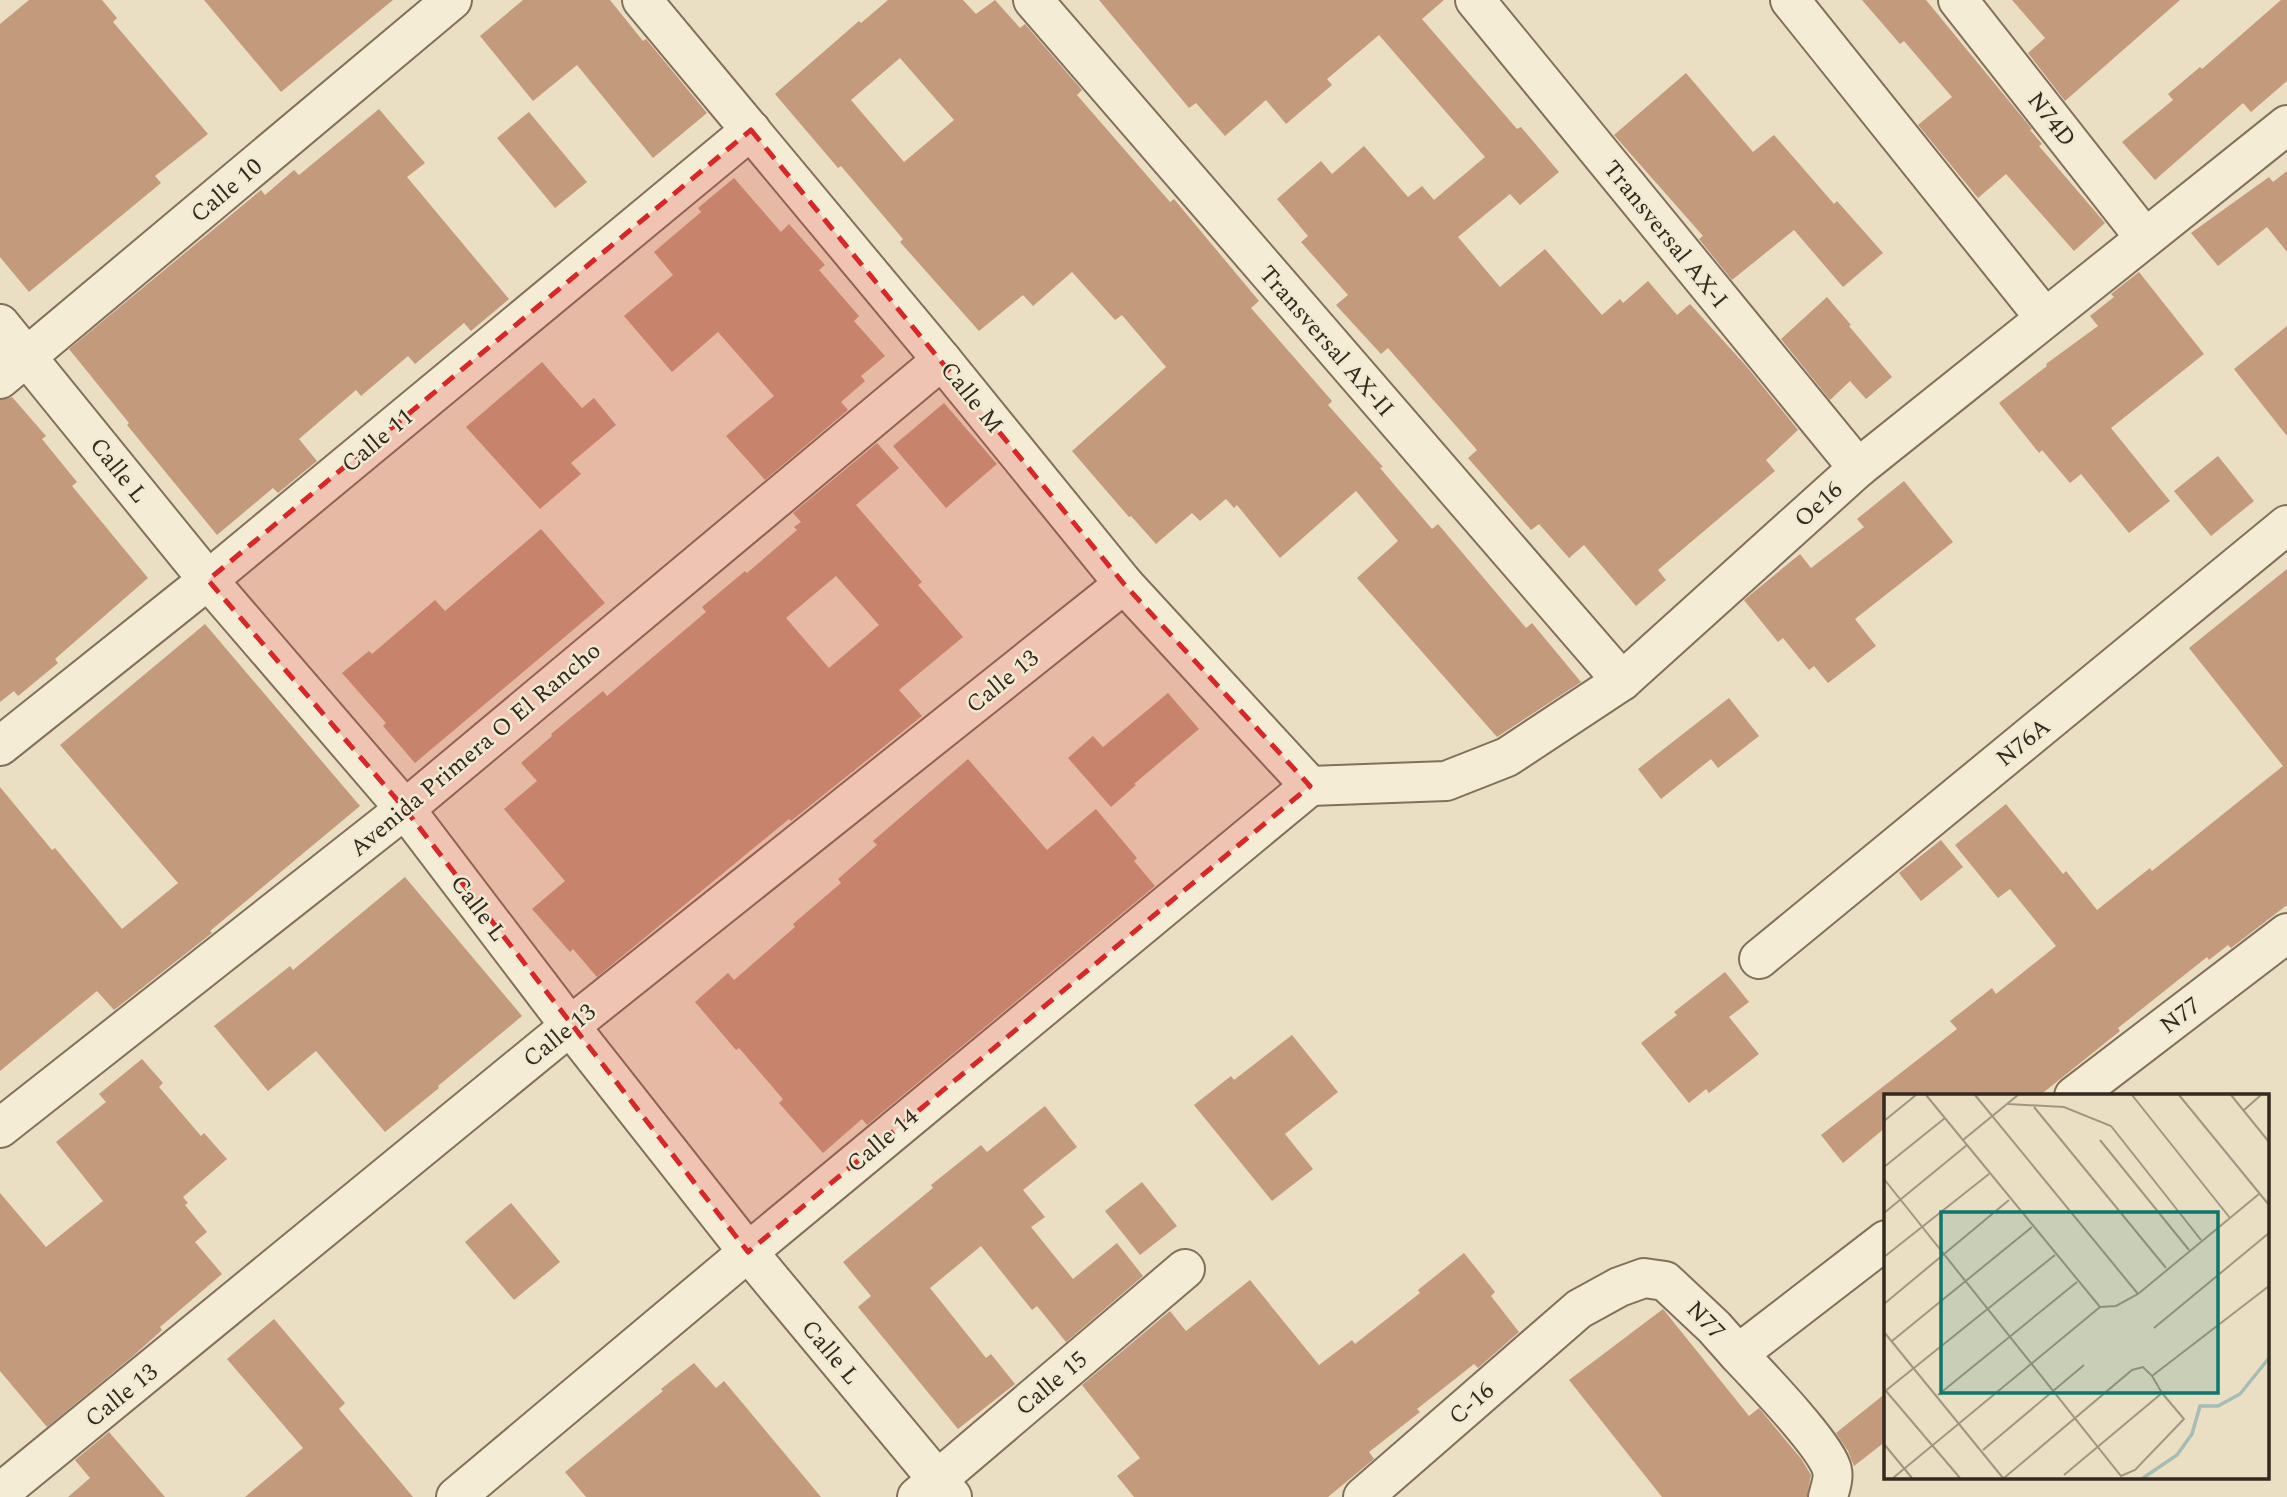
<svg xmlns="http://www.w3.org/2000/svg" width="2287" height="1497" viewBox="0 0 2287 1497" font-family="Spectral,serif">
<rect width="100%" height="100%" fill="#eadec3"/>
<!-- building -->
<g fill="#c49a7c" fill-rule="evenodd">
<polygon points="29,0 102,0 117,18 113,22 208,134 155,176 161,183 29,292 0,257 0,24"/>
<polygon points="204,0 393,0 281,92"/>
<polygon points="523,0 610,0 643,41 646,39 707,113 653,158 577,65 533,101 480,36"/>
<path d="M888 0H963L976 14 995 0 1020 28 1025 24 1082 90 1077 95 1170 202 1174 199 1259 301 1251 308 1332 401 1328 405 1383 467 1380 468 1432 529 1438 524 1526 628 1532 623 1581 682 1497 737 1357 578 1398 541 1356 491 1280 558 1237 505 1234 508 1226 499 1200 521 1192 513 1156 544 1131 516 1129 517 1072 451 1166 367 1122 315 1115 320 1072 272 1033 306 1023 295 979 331 900 242 903 239 841 166 838 168 775 94 859 21 861 23ZM900 58 954 120 904 162 851 100Z"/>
<polygon points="1099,0 1444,0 1422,19 1517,129 1521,127 1559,172 1520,205 1510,194 1458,237 1500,287 1545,249 1602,315 1620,299 1623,303 1648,281 1677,315 1690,304 1747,367 1798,430 1766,460 1775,471 1658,570 1666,580 1636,606 1584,545 1569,558 1539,524 1531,530 1468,458 1477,450 1388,348 1381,354 1336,305 1348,295 1301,242 1308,236 1277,199 1321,161 1332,174 1364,146 1408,197 1422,186 1434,200 1485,157 1379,35 1327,79 1332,85 1286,124 1266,100 1225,136 1196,103 1189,108"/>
<polygon points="1862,0 1926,0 2032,129 2030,130 2042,144 2039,146 2105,223 2074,251 2006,174 1978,198 1918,125 1952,97 1904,41 1900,44"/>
<polygon points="2012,0 2180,0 2065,101 2028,53 2045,38"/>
<polygon points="2281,0 2287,0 2287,81 2251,112 2243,103 2155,180 2122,142 2173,100 2168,94 2200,67 2202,69"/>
<polygon points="1686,73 1753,152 1774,135 1834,204 1837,201 1883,253 1843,287 1794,230 1732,280 1699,239 1703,236 1614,135"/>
<polygon points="379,109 425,163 407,177 509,299 471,331 464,323 415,364 408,356 361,396 356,390 299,439 317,461 278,493 273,488 217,535 127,425 129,423 69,349 261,190 265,195 294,170 299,175"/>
<polygon points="529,112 587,182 555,208 497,138"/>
<polygon points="2287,171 2287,252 2267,227 2218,266 2191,233 2269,177 2273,182"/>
<polygon points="734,178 781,232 789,224 825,265 819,270 859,316 854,321 885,356 861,376 865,381 841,402 848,410 765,480 726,436 774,396 718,332 672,372 624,316 673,275 654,252 701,212 698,208"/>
<polygon points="2139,272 2204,354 2111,428 2170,501 2129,533 2081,474 2070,483 2042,450 2039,453 1999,403 2047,366 2046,364 2098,326 2090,316 2114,297 2111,294"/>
<polygon points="1827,297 1851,325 1849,326 1892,377 1866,399 1850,381 1830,400 1781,339"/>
<polygon points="2287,326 2287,436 2234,369"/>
<polygon points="542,362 582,408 594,398 616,425 571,463 581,474 540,509 466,427"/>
<polygon points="12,397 46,436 42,439 77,482 72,486 148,578 55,659 58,663 18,696 14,691 0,702 0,400"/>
<polygon points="944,403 997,464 946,508 893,446"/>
<path d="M877 443 899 468 856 505 922 582 918 585 963 637 899 690 922 716 791 821 789 819 597 977 573 949 570 952 532 909 565 881 504 809 537 781 521 763 552 736 551 734 603 691 607 696 706 612 702 607 745 571 747 573 797 530 794 527 801 522 793 513ZM836 576 879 625 829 668 786 618Z"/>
<polygon points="2218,456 2254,501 2211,536 2174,491"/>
<polygon points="1904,481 1953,542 1855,619 1876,646 1828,683 1814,666 1809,670 1783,638 1778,642 1744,600 1800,554 1811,568 1864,527 1857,519"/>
<polygon points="541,529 605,603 415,763 383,726 386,723 342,673 369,651 372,654 435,600 445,611"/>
<polygon points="2287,569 2287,905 2231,948 2228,945 2209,960 2207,957 2118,1028 2120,1031 2039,1096 1886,1096 1886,1127 1843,1163 1821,1135 1957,1029 1950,1021 1992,988 1996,994 2056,946 2010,889 1998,898 1955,845 2006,804 2063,874 2066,871 2097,910 2150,868 2152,871 2283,766 2189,648"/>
<polygon points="205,624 360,806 210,931 212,933 114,1010 97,991 0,1071 0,787 52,850 55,848 122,929 178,883 60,745"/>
<polygon points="1168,693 1199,729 1134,784 1136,785 1111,807 1068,758 1093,736 1103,747"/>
<polygon points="1729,698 1759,736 1718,768 1711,759 1661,799 1638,769"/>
<polygon points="968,759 1047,850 1096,809 1137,858 1134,861 1155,886 867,1125 862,1119 823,1153 779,1103 783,1099 739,1048 736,1050 695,1002 728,973 734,980 795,927 793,924 841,883 838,879 877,845 873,841"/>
<polygon points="1941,840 1963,867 1921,901 1899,873"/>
<polygon points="405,877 522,1016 438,1086 439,1088 385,1132 316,1051 268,1091 214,1026 290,966 293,970"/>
<polygon points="1725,972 1749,1002 1729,1017 1759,1054 1709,1093 1706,1089 1689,1103 1641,1043 1677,1015 1674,1012"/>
<polygon points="1292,1035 1338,1092 1285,1134 1313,1169 1272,1201 1194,1105 1231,1076 1234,1080"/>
<polygon points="142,1059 163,1083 159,1087 201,1136 204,1133 227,1159 183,1197 188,1203 185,1205 207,1232 195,1242 222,1274 160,1327 162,1330 132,1357 47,1427 0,1371 0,1193 46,1247 103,1201 56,1142 106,1102 99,1094"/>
<polygon points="1045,1106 1077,1147 1023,1190 1045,1217 1031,1227 1073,1279 1117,1243 1143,1276 1066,1342 1037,1306 1032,1310 981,1246 930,1288 986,1358 991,1354 1015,1384 958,1429 858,1307 871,1296 843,1262 933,1188 931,1185 981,1145 987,1152"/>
<polygon points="1142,1182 1177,1226 1140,1255 1105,1211"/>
<polygon points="511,1203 560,1262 514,1300 465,1242"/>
<polygon points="1464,1253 1495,1292 1491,1296 1519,1332 1478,1368 1474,1364 1417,1409 1420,1412 1369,1452 1374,1459 1328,1497 1134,1497 1117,1476 1140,1458 1082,1385 1170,1311 1186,1331 1250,1280 1319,1365 1352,1340 1355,1344 1420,1293 1418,1290"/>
<polygon points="1663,1309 1749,1416 1759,1408 1802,1460 1811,1475 1807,1497 1662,1497 1569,1380"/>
<polygon points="274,1319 345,1403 339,1409 413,1497 245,1497 303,1448 227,1359"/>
<polygon points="694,1363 716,1388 724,1381 821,1497 586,1497 565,1472 663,1391 661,1389"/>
<polygon points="1886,1393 1886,1441 1854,1466 1848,1451 1836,1433"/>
<polygon points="109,1432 165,1497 68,1497 90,1478 75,1460"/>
</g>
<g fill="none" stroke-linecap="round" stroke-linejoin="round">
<defs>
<g id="minor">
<polyline points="642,0 942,360 1124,584 1310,786"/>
<polyline points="1033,0 1622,681"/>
<polyline points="1475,0 1858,468"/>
<polyline points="1790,0 2045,318"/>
<polyline points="1958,0 2145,238"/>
<polyline points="0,324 208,580 405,809 570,1026 748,1252 952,1497"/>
<polyline points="0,379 452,0"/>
<polyline points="0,746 208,580 751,130"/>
<polyline points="1310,786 1446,781 1507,757 1622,681 1858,468 2287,125"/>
<polyline points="1759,959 2287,525"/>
<polyline points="2074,1096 2287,933"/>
<polyline points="0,1128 405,809 942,360"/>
<path d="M1738 1354C1756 1373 1829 1449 1832 1470 1834 1478 1830 1489 1828 1497"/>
<polyline points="0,1493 570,1026 1124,584"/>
<polyline points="456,1497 748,1252 1310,786"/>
<polyline points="917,1497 1185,1269"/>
<polyline points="1363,1497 1579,1309 1619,1287 1644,1278 1665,1281 1714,1327 1738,1354 1886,1240"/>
</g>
</defs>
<!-- minor casing -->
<use href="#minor" stroke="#82705c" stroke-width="42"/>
<!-- minor -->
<use href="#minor" stroke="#f5ecd5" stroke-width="38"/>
</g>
<!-- marked area -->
<path fill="#d62828" fill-opacity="0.2" stroke="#d62828" stroke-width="5" stroke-dasharray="14 9" stroke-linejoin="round" d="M751 130 1124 584 1310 786 748 1252 405 809 208 580Z"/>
<g text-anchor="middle" stroke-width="5" stroke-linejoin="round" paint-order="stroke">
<!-- street labels -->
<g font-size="24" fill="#33291e" stroke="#f2e9d2">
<text transform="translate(2052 119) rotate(52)" y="8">N74D</text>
<text transform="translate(226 190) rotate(-40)" y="8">Calle 10</text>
<text transform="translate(1666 234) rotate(51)" y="8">Transversal AX-I</text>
<text transform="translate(1327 341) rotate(49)" y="8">Transversal AX-II</text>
<text transform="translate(972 397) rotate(51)" y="8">Calle M</text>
<text transform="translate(377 440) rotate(-40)" y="8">Calle 11</text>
<text transform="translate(119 470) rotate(51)" y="8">Calle L</text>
<text transform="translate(1818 504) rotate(-42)" y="8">Oe16</text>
<text transform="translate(1002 681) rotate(-39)" y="8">Calle 13</text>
<text transform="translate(2023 742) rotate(-39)" y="8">N76A</text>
<text transform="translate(475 749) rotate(-40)" y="8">Avenida Primera O El Rancho</text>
<text transform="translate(479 908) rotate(53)" y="8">Calle L</text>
<text transform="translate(2180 1015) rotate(-37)" y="8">N77</text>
<text transform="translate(559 1035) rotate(-39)" y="8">Calle 13</text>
<text transform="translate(882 1140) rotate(-40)" y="8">Calle 14</text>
<text transform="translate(1706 1320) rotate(46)" y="8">N77</text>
<text transform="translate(831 1352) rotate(50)" y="8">Calle L</text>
<text transform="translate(1051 1383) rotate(-40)" y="8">Calle 15</text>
<text transform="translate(121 1395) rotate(-39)" y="8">Calle 13</text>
<text transform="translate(1471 1403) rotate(-41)" y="8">C-16</text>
</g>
</g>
<!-- overview -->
<g transform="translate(1884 1094)">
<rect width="385" height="385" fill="#eadec3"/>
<path fill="none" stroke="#a5bdb6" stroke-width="3.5" d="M259 384 293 361 308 340 316 312H334L356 300 385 264"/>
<path fill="none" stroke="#a19681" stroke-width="2" d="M42 1 216 213M91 1 254 200M248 1 346 124M295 1 385 111M347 1 385 48M124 10 180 13 227 32 317 146M150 13 282 174M360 16 377 1M0 27 32 1M79 46 134 1M216 46 305 156M0 73 61 24M0 85 237 382 251 376 300 325 278 299M0 119 83 51M0 163 105 80M0 210 125 106M216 213 232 212 254 200 375 100M270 234 385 139M0 238 119 384M8 247 148 133M2 297 76 384M0 298 171 161M54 301 193 188M0 350 28 384M99 356 200 271M180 381 278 299 268 282M9 384 216 213M120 384 248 276 259 273 268 282 385 192"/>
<path fill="#0f766e" fill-opacity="0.15" stroke="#0f766e" stroke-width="3.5" d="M57 118H334V299H57Z"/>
<rect width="385" height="385" fill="none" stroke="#33291e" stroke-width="3.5"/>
</g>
</svg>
